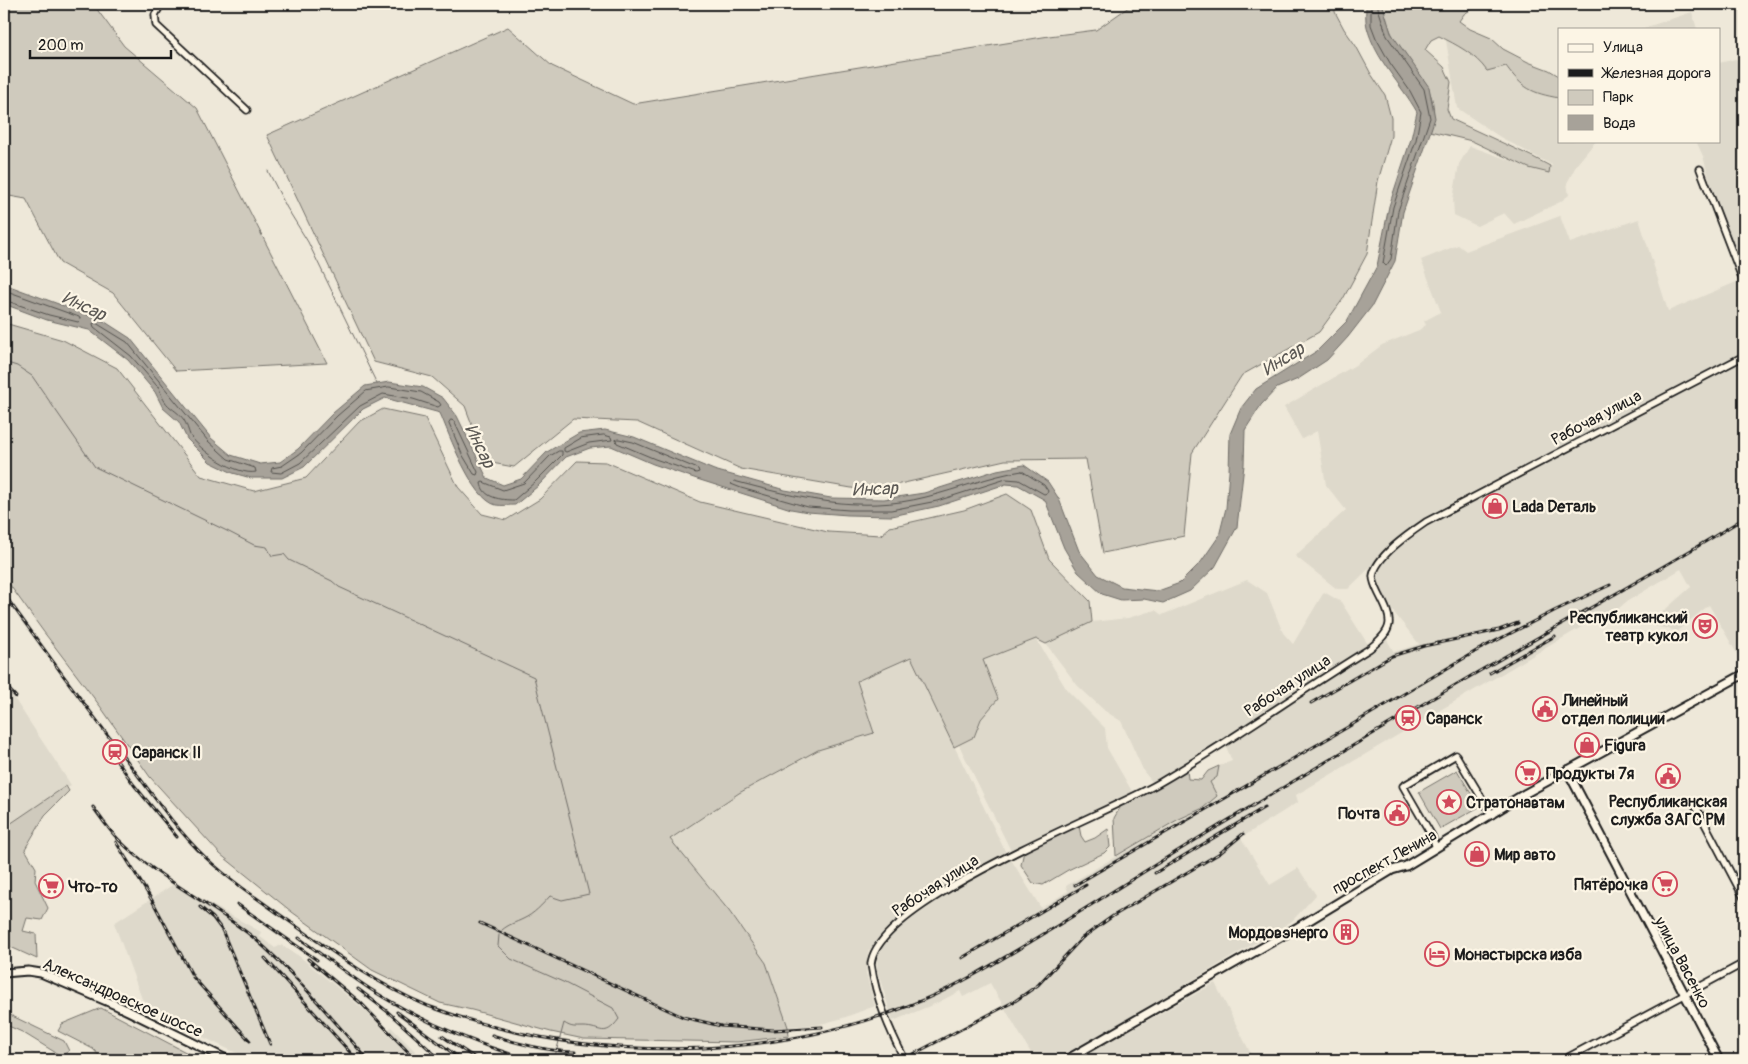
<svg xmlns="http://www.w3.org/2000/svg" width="1748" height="1064" viewBox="0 0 1748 1064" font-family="Pangolin,sans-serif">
<rect width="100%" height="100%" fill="#eee8d9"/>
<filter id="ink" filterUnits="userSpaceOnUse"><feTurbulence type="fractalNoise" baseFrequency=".02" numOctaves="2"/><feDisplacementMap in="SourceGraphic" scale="10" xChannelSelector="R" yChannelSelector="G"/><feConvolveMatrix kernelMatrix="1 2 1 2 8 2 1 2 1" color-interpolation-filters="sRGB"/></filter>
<g filter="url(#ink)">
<!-- built -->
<g fill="#ded9cb">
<polygon points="1692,12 1697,29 1641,29"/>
<polygon points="1446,40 1559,92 1559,141 1596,141 1577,164 1567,183 1569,195 1560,202 1514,224 1504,213 1477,226 1454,215 1453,199 1459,164 1470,146 1545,173 1552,165 1500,137 1457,108"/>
<polygon points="1736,59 1744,72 1744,276 1713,193 1703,156 1696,141 1719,141 1719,63"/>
<polygon points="1560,216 1570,243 1639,219 1668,311 1741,280 1744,289 1744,352 1444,507 1413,526 1402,536 1348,589 1337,589 1295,556 1346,510 1326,485 1317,431 1302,439 1284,407 1357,364 1382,345 1419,330 1426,325 1424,321 1441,312 1421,260 1458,245 1466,251"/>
<polygon points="1744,358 1744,666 1709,605 1677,631 1655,626 1652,621 1691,587 1681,569 1626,602 1609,617 1600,623 1595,619 1296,795 1298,802 1244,836 1241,838 1270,885 1298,868 1316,895 1292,921 1121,1023 1055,1060 1035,1060 990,983 963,997 960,991 937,1003 893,1021 877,970 877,954 881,946 899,928 957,887 1010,858 1041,908 1068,891 1066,886 1177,820 1203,808 1210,782 1217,777 1219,766 1232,761 1225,744 1387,640 1394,652 1419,644 1384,600 1377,589 1376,579 1378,568 1384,559 1398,547 1429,524"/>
<polygon points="1247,580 1267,593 1283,633 1293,644 1324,592 1341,602 1369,646 1153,783 1144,772 1121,721 1105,711 1078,686 1046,644 1092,622 1128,618 1155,610 1162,615"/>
<polygon points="1036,639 1067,690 1105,728 1107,748 1133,793 1011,851 959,745 974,737 981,719 998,699 983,660"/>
<polygon points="911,657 1006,853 936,893 882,934 868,952 866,973 875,1006 843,1018 817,1025 788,1027 766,963 729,911 670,839 739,793 818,749 874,733 857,681"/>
<polygon points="4,683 71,785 4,829"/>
<polygon points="174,884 261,932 259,936 275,948 281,945 299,956 367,1012 386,1032 391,1027 424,1060 251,1060 182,1027 142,999 114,923"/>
<polygon points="1215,983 1254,1060 1076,1060 1136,1027"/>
</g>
<!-- green -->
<g fill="#cfcabd" stroke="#76736c">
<polygon points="4,4 93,4 124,46 197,108 327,363 176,371 113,293 60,263 26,199 4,195"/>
<polygon points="1133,4 1335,4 1335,12 1344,29 1356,46 1371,74 1385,95 1391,118 1391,136 1378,181 1367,254 1343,299 1319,332 1242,375 1192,453 1184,536 1103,553 1086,459 1005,460 869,491 741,469 637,422 573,419 514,467 486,462 465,406 432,377 374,362 267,135 508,27 552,66 633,104 1049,36 1096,30"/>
<path d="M1383 4H1480L1464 14 1459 21 1470 29 1491 38 1503 49 1528 62 1549 70 1559 76V98C1532 93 1523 89 1506 66L1487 71C1475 54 1457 45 1439 36L1431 40 1425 50 1444 67 1451 82 1447 109 1451 119 1533 157 1550 166 1549 173 1529 168 1472 141 1430 131C1446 88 1406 66 1391 32 1387 24 1385 15 1383 6Z"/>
<polygon points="4,321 8,324 63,340 117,368 201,476 254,491 306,478 359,422 383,409 425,418 458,487 482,514 506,520 540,499 577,461 606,462 700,502 828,532 881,535 890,527 964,510 1007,494 1031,510 1049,559 1090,601 1092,622 1046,644 1036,639 983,660 998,699 981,719 974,737 954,747 911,657 857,681 874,733 818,750 739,793 670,839 729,911 766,963 788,1027 789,1036 737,1042 584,1039 551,1032 472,1010 440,1003 372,970 292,912 220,854 150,777 100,706 43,631 4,577"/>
<polygon points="1219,766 1217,777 1210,782 1217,796 1203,808 1177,820 1116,856 1114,818 1121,806 1158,787 1187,770 1188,779 1201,780 1208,771"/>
<polygon points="1457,770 1479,807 1440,829 1419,792"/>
<polygon points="66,786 69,791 45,815 25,849 36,868 35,881 48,908 42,920 27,918 23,931 36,934 37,959 4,944 4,828"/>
<polygon points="1079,826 1081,836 1085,842 1095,838 1108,829 1110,847 1104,853 1068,870 1043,885 1033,883 1021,865 1024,851"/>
<polygon points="101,1008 201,1060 202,1060 103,1060 93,1049 58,1031 62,1024"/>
<polygon points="4,1012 64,1041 69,1051 61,1056 22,1032 4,1024"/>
</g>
<!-- water -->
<path fill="#a7a299" stroke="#6f6c67" d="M1366 4H1383V6L1391 33 1429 87 1435 118 1403 212 1395 261 1372 306 1348 337 1327 360 1298 379 1277 388 1261 405 1245 430 1244 465 1237 527 1215 567 1190 591 1163 603 1144 599 1121 600 1102 594 1078 572 1064 548 1045 500 1018 485 1006 484 939 506 892 516 848 515 808 512 791 509 697 479 653 464 611 446 590 448 566 457 538 486 515 505C509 505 502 506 496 505 472 499 449 434 440 413L385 398 363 409 304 467 282 478H251L233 473 210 462 187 439 179 422 163 408 155 392 128 360 89 330 47 320 4 304V284L102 320 130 338 211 438 231 455 260 464 280 462 298 449 333 413 365 386 389 382 423 387 443 398 457 416 487 478 503 485 521 479 547 452 579 433 605 430 634 437 714 470 785 490 831 498 884 499 924 493 997 470 1024 465 1048 482 1059 499 1079 551 1098 575 1122 587 1158 591 1180 583 1201 562 1219 536 1226 508 1229 472 1230 434 1241 408 1256 389 1317 351 1347 321 1377 266 1389 206 1411 139 1417 112C1401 84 1375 59 1367 27 1365 20 1366 11 1366 4Z"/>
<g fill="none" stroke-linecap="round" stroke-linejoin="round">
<!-- shore -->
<g stroke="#54524e" stroke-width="1">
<polyline points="1371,4 1371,25 1376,38 1390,63 1410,91 1421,112 1416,140 1393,207 1383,263 1386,266 1391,259 1398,211 1430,118 1424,89 1387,36 1378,8 1378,4"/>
<polyline points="4,290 79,317 81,320 78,322 49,315 4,300"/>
<path d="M96 323 127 342 208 441 228 459 255 468 256 472C237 476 200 451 190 435 188 430 187 425 184 420 175 407 164 409 159 387L157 386 131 356 94 327 93 324Z"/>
<polygon points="389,387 421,392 439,402 441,405 438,407 413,399 383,394 360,406 300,463 281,473 271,472 272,468 282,466 301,453 337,416 366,391"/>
<polygon points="451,420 454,421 478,472 477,475 474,474 462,454 449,423"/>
<polygon points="604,435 611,437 612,440 589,443 566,452 564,451 564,448 581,438"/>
<polygon points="619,439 633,442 698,469 699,472 696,473 655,459 617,443 616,440"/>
<path d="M559 451H562V455L535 482 514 500C501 500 483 498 481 483L483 482 503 490 524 483 550 456Z"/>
<path d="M1022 471 1044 485 1048 491 1047 493 1044 494 1019 480 1006 479 937 501 891 510H849L808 507 741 488 731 484 734 481C798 498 860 514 926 497 959 489 989 476 1022 471Z"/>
</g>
<!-- stream -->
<g stroke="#6f6c67" stroke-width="1">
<polyline points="268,171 287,208 308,242 377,384"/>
<path d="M4 362 17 366 32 376 95 467 227 531 254 545 267 547 272 556 284 554 289 560 332 581 339 587 534 677 589 894 562 900 550 896C542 905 534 914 523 919 515 923 509 924 502 930"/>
<path d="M499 935 498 946 511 959 563 982 613 1008 619 1019C604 1039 602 1027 583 1027 574 1027 572 1028 564 1023L554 1060"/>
</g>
<defs>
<g id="minor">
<polyline points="172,4 160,6 155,15 156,25 247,110"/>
<polyline points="1700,169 1744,283"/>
<polyline points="1695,805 1744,898"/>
<polyline points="1436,848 1432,836 1403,786 1456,755 1492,815"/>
<path d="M905 1060C889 1029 876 999 871 964 877 901 1105 815 1159 783 1231 741 1299 692 1369 649 1395 629 1393 621 1379 594 1376 588 1373 582 1373 576 1376 556 1410 533 1426 522L1744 356"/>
<polyline points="1563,1060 1744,963"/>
</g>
<g id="major">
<polyline points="1567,770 1719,1060"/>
<polyline points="4,973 28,971 41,973 118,1006 228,1060"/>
<polyline points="1066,1060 1298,927 1392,870 1406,866 1526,793 1744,674"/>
</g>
</defs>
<!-- minor casing -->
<use href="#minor" stroke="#1c1c1c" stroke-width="9"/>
<!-- major casing -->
<use href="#major" stroke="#1c1c1c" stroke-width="11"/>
<!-- minor -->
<use href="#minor" stroke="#fcf5e5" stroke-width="5.5"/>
<!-- major -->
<use href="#major" stroke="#fcf5e5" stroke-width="7"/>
<defs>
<g id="rail">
<path d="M4 594C42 647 81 700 121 753 148 788 173 826 205 857 233 883 265 904 296 926 338 956 380 986 428 1006 583 1064 769 1064 923 1000 961 984 997 962 1032 941 1094 904 1155 864 1217 827 1315 769 1412 709 1511 653 1589 608 1668 566 1744 518"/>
<polyline points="1490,673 1555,636"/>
<polyline points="4,684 16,697"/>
<polyline points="1311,703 1392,656 1424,646 1499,630 1518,623"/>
<polyline points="108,748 134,785 177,837"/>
<path d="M93 807C101 818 109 830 119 840 158 879 211 903 254 938 294 972 333 1020 368 1060"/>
<polyline points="116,842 153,902 193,977 250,1041"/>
<polyline points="1155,873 1265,807"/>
<polyline points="1075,885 1353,724 1478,650 1556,610 1610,585"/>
<polyline points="237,904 317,960"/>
<polyline points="200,907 213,918 222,930 270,1044"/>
<polyline points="480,923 683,1017 721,1026 773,1030 822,1027"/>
<path d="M299 938C322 955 346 973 370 989 419 1020 474 1044 530 1060"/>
<polyline points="265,958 357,1060"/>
<polyline points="962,958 1086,885"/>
<polyline points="308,959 362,1004 416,1060"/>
<polyline points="358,989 388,1012 441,1060"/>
<polyline points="397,1012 462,1060"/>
<path d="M492 1035C519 1044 547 1051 575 1052"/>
<polyline points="442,1036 475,1058"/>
<polyline points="902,1060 1015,1001 1038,985 1082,938 1113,916 1220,853 1243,834"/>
</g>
</defs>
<!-- rail casing -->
<use href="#rail" stroke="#1c1c1c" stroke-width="3"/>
<!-- rail -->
<use href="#rail" stroke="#fcf5e5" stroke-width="1" stroke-dasharray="4" stroke-linecap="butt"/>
</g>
</g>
<!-- icons -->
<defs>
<symbol id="shop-ring" viewBox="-11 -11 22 22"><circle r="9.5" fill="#fcf5e5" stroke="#d1495b" stroke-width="1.5"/><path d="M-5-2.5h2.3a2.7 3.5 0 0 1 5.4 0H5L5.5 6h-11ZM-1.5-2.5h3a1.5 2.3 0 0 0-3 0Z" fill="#d1495b"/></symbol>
<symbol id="theatre-ring" viewBox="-11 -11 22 22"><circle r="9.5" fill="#fcf5e5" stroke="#d1495b" stroke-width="1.5"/><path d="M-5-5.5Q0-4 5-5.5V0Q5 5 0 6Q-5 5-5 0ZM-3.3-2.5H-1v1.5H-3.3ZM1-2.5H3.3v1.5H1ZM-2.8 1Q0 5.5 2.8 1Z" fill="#d1495b"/></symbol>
<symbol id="civic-ring" viewBox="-11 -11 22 22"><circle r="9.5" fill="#fcf5e5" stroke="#d1495b" stroke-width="1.5"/><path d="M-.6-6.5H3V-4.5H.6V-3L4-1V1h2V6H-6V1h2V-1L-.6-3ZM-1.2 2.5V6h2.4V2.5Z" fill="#d1495b"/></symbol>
<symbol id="station-ring" viewBox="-11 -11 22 22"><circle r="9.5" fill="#fcf5e5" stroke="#d1495b" stroke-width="1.5"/><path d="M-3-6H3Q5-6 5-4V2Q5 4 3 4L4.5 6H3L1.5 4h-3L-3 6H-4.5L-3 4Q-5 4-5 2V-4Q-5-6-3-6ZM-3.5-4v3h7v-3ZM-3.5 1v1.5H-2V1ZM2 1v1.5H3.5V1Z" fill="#d1495b"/></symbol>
<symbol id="supermarket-ring" viewBox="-11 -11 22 22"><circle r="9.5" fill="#fcf5e5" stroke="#d1495b" stroke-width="1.5"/><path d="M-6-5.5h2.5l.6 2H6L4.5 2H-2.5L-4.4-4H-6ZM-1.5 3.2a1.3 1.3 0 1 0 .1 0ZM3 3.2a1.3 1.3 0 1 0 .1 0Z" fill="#d1495b"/></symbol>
<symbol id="sight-ring" viewBox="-11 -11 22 22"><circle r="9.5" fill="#fcf5e5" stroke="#d1495b" stroke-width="1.5"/><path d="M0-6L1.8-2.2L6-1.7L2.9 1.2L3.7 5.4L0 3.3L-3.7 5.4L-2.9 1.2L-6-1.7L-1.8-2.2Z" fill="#d1495b"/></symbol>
<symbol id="building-ring" viewBox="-11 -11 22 22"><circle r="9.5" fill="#fcf5e5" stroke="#d1495b" stroke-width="1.5"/><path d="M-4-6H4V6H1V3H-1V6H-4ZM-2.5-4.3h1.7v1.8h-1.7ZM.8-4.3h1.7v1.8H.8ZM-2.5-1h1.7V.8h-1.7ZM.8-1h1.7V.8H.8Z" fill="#d1495b"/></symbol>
<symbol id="hotel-ring" viewBox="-11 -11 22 22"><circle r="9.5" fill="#fcf5e5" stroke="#d1495b" stroke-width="1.5"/><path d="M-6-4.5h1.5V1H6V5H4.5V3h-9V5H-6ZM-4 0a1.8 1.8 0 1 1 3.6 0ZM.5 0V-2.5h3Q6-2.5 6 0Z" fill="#d1495b"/></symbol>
</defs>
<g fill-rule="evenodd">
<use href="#shop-ring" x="1481" y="492" width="28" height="28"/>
<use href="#theatre-ring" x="1691" y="612" width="28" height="28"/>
<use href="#civic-ring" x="1531" y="695" width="28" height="28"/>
<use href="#station-ring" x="1394" y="704" width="28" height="28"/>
<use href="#shop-ring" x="1573" y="731" width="28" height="28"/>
<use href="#station-ring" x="101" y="738" width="28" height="28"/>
<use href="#supermarket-ring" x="1514" y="759" width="28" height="28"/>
<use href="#civic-ring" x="1654" y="762" width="28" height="28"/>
<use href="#sight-ring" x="1435" y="788" width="28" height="28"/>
<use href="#civic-ring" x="1383" y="799" width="28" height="28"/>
<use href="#shop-ring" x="1463" y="840" width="28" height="28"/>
<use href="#supermarket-ring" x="1651" y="870" width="28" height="28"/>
<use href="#supermarket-ring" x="37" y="872" width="28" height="28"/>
<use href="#building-ring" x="1332" y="918" width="28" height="28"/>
<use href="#hotel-ring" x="1423" y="940" width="28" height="28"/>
</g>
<g text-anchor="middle" stroke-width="4.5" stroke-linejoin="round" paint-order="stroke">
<!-- street labels -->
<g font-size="16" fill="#1c1c1c" stroke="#fcf5e5">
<text transform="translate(1596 417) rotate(-28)" y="6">Рабочая улица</text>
<text transform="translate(1287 685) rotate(-33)" y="6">Рабочая улица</text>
<text transform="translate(1384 861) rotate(-29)" y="6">проспект Ленина</text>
<text transform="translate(935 885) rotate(-33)" y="6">Рабочая улица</text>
<text transform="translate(1683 962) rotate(62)" y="6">улица Васенко</text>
<text transform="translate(123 997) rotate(24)" y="6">Александровское шоссе</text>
</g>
<!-- poi labels -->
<g font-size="16" font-weight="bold" fill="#1c1c1c" stroke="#fcf5e5" text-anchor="start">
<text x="1512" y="512">Lada Dеталь</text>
<text x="1688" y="623" text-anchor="end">Республиканский<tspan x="1688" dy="18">театр кукол</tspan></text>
<text x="1562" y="706">Линейный<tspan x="1562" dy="18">отдел полиции</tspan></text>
<text x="1426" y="724">Саранск</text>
<text x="1604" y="751">Figura</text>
<text x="132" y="758">Саранск II</text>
<text x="1546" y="779">Продукты 7я</text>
<text x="1668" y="807" text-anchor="middle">Республиканская<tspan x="1668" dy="18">служба ЗАГС РМ</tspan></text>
<text x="1466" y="808">Стратонавтам</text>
<text x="1380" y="819" text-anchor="end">Почта</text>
<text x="1494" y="860">Мир авто</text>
<text x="1648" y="890" text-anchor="end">Пятёрочка</text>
<text x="68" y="892">Что-то</text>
<text x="1328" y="938" text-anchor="end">Мордовэнерго</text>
<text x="1454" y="960">Монастырска изба</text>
</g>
<!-- water labels -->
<g font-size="18" font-style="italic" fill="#5b5854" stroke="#fcf5e5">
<text transform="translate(84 306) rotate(25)" y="6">Инсар</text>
<text transform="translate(1283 359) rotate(-32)" y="6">Инсар</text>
<text transform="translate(480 446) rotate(64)" y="6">Инсар</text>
<text transform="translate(875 489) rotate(-2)" y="6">Инсар</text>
</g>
</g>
<!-- margin -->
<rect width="1748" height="1064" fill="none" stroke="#fcf5e5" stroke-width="20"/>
<rect x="10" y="10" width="1728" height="1044" fill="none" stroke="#1c1c1c" stroke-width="2" filter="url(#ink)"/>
<!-- legend -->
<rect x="1558" y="28" width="162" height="115" fill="#fcf5e5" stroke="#a29e95"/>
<rect x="1568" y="44" width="25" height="8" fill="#fcf5e5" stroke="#a29e95"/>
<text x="1603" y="52" font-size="15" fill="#1c1c1c">Улица</text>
<rect x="1568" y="69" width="25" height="8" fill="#1c1c1c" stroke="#a29e95"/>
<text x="1603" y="78" font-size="15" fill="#1c1c1c">Железная дорога</text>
<rect x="1568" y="90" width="25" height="15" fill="#cfcabd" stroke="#a29e95"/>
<text x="1603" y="102" font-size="15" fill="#1c1c1c">Парк</text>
<rect x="1568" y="115" width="25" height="15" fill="#a7a299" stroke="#a29e95"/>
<text x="1603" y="128" font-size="15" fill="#1c1c1c">Вода</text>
<!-- scale -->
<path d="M30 50v8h141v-8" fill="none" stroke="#1c1c1c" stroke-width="2.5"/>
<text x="38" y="50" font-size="15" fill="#1c1c1c" stroke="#fcf5e5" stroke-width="4" paint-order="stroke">200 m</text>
</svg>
